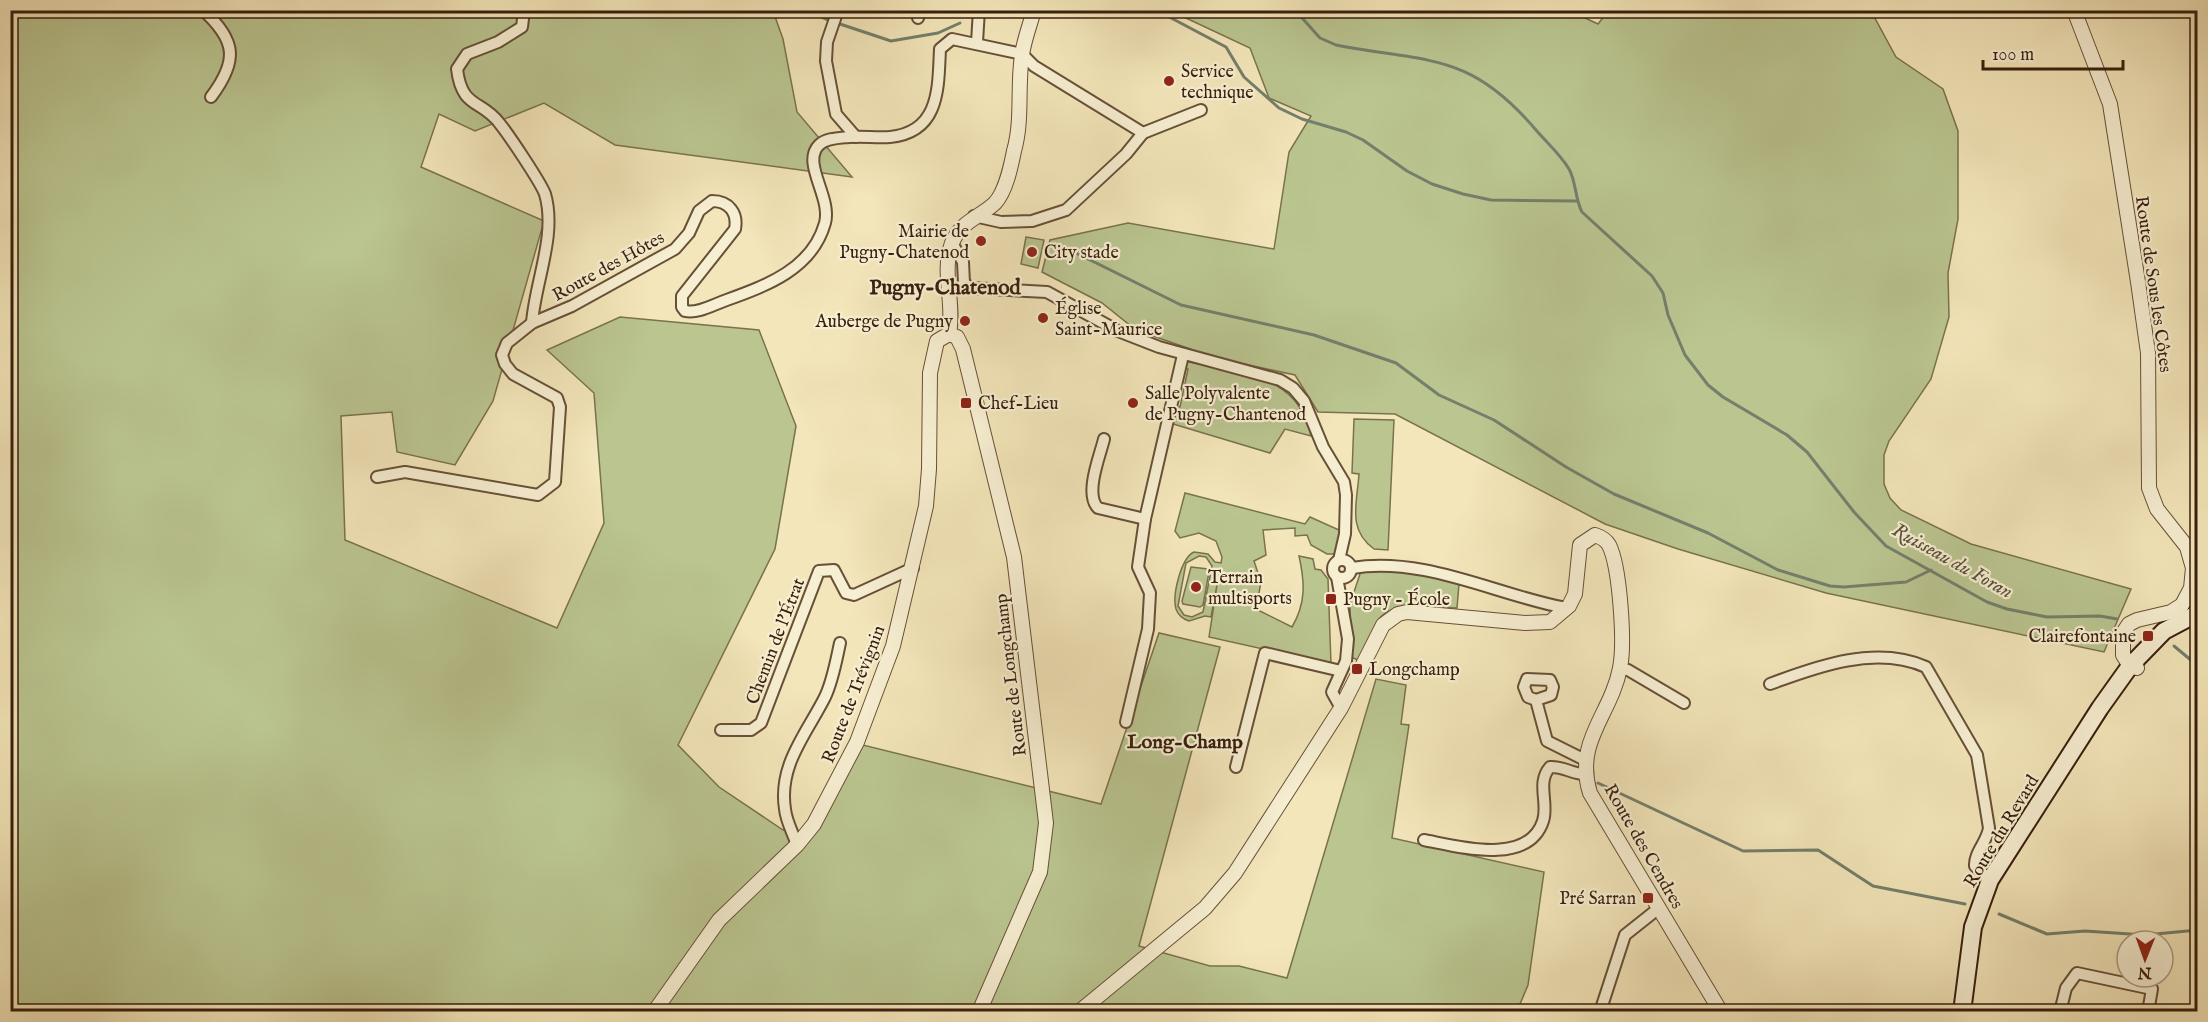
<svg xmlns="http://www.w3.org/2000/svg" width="2208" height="1022" viewBox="0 0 2208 1022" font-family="'IM FELL English',serif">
<rect width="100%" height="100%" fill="#f3e6ba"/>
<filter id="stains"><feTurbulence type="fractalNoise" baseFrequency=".00333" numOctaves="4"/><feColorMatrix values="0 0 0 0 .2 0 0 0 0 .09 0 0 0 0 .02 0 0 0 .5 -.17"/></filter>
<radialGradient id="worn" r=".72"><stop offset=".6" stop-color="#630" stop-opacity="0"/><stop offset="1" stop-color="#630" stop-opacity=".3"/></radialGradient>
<!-- green -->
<g fill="#bac590" stroke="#79724e" stroke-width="1.5" fill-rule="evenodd">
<polygon points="1568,10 1598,24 1609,10 1871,11 1896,57 1943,89 1958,131 1958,219 1948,273 1949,317 1931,379 1889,441 1884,455 1884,484 1890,498 1901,510 1971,544 2131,589 2104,652 1826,593 1678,549 1605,524 1395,414 1318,412 1295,375 1216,358 1136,330 1102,303 1042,272 1050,240 1128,223 1274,249 1289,152 1311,116 1269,98 1250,48 1171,11"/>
<polygon points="10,11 773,11 783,39 797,112 852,177 615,145 544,103 475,131 439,114 421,167 544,221 493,401 455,465 397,452 392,412 341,416 345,540 557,628 604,523 594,393 547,350 620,317 759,330 796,426 775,549 678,745 719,787 783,830 803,831 851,742 1101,804 1159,633 1220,647 1139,946 1210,966 1239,966 1287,978 1376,679 1406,685 1401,724 1409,725 1392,838 1544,872 1528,985 1517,1011 11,1011"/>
<polygon points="1026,237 1044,240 1038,268 1021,264"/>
<path d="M1190 362C1243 375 1298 373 1311 436L1285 429 1270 453 1173 424 1176 407H1180L1188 369 1183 368 1184 363Z"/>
<path d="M1354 419 1394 420 1388 550 1374 549C1347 529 1357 504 1359 474L1352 473Z"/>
<path d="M1185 493 1305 524 1310 517 1339 530 1341 547 1335 554H1327L1311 545 1307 535 1295 536V528L1263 530 1266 555 1254 561 1261 582 1256 609 1292 627C1306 603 1305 583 1299 556L1313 559 1315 569 1321 570 1328 579 1331 664 1209 637 1217 585 1211 617 1205 616 1189 621C1183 619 1178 615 1176 609 1172 595 1181 558 1194 552L1208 554 1215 562 1221 563 1222 557 1216 541 1199 533 1180 538 1175 531ZM1199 556 1206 557 1212 566 1203 612 1192 617 1184 615 1178 606 1186 563Z"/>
<polygon points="1191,567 1208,569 1209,572 1203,605 1200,607 1183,604 1182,601"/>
<path d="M1390 567 1459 584 1457 608C1434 607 1391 598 1377 622 1370 633 1367 650 1362 662L1351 657 1350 604 1361 571Z"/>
</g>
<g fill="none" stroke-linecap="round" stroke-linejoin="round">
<!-- stream -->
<g stroke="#747f6c" stroke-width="3">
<polyline points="805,10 831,21"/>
<polyline points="1156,10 1226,47 1244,77 1279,108 1302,119 1346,132 1363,140 1407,171 1432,184 1463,194 1491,200 1577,201"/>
<path d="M1295 10 1320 38 1336 45C1428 63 1469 51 1536 130 1547 143 1560 154 1569 169 1576 181 1575 199 1582 212L1652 276 1663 293 1668 315 1685 355 1708 385 1723 397 1787 435 1807 452 1854 512 1886 546 1987 602 2007 609 2047 617 2100 616 2117 619"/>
<polyline points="1044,13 1060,10"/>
<polyline points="837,23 891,41 938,33 960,23"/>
<polyline points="1078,254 1181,305 1314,335 1396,363 1439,395 1494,420 1566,467 1614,494 1708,533 1778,570 1830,586 1844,587 1906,582 1931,570"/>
<polyline points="2174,646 2198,666"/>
<polyline points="1598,783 1743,851 1818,850 1873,886 1965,904"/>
<polyline points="1999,914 2047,934 2085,931 2145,935 2198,930"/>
</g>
<defs>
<g id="minor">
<path d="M203 10C237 41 238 61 211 97"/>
<path d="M524 10 522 27 498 42 467 54 457 69C462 110 482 99 500 124 509 135 541 183 545 194 557 235 535 282 532 323"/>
<polyline points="838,10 827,42 826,61 836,114 856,137"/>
<polyline points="918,18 920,10"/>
<polyline points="977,42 979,10"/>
<polyline points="1143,133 1201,110"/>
<polyline points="952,243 963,262 964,283 971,288 1047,292 1118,331 1159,347 1280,380 1293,388 1304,401 1323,447 1344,482 1346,495 1345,534 1339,560"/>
<path d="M1104 439C1100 456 1084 494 1098 508L1145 519"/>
<path d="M377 477 405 472 538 495 555 482 560 407 557 398 513 374 505 364 502 355 507 343 532 323 572 306 675 249 689 233 699 211 712 201C729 201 738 213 735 229L682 296V307L685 311C697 314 713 305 724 301 765 286 812 270 825 223 832 197 801 163 819 145 826 138 839 138 849 137 863 136 877 138 890 137 941 132 938 86 940 49L952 39 1022 54 1034 66 1143 133 1126 154 1066 210 1032 221 1001 222 974 216"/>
<circle cx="1342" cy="569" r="9"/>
<path d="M1352 568C1425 556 1496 595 1566 608"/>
<polyline points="1337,577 1348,639 1346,661 1332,692 1341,708"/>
<polyline points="1620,669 1628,670 1684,703"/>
<path d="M1770 684C1818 666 1876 645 1926 667L1977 755 1989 828C1987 842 1974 853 1975 866L1990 880"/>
<polyline points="1536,700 1551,695 1553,687 1550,680 1527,679 1524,687 1528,697 1536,700 1547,741 1585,760"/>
<polyline points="1126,722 1148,629 1150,593 1138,567 1145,519 1183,355"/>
<polyline points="721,730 751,730 761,723 819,571 834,570 846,593 854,595 913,568"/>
<polyline points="1236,767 1265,653 1341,671"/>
<path d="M1424 840C1456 846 1528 867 1543 821 1549 803 1536 783 1550 767 1563 766 1572 774 1584 774"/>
<path d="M797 845C793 833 786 821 785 809 778 765 807 733 825 697 833 680 836 661 840 643"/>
<polyline points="1600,1012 1625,935 1659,908"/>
<polyline points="2060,1012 2066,988 2077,973 2152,989 2148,1012"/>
</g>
<g id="tertiary">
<polyline points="2074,10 2110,104 2138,282 2148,353 2149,488 2157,509 2187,547 2193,568 2191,588 2182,605 2171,612 2137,620 2129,624 2123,633 2123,655 2130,666 2137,668"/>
<polyline points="949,334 957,337 963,349 1014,557 1046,823 1040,872 979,1012"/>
<path d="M949 334C955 303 941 273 952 243 961 221 979 218 995 203 1006 191 1011 166 1014 151 1023 119 1017 88 1022 55 1024 40 1030 25 1034 10"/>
<polyline points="654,1012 719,920 797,845 814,824 857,742 893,646 926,506 929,469 930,373 937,341 949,334"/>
<path d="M1079 1012 1205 908 1235 873 1341 708 1383 625 1398 614 1407 612 1525 623 1550 622 1569 606 1575 594 1580 545 1595 535C1601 537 1606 540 1609 545 1620 567 1625 643 1620 668 1611 715 1574 741 1590 793L1721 1012"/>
</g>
<polyline id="secondary" points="1962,1012 1973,927 1990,880 2100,708 2130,666 2164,631 2198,613"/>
</defs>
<!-- minor casing -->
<use href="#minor" stroke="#675038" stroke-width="14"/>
<!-- tertiary casing -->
<use href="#tertiary" stroke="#675038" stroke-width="16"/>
<!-- secondary casing -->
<use href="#secondary" stroke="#381e0d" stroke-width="20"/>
<!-- minor -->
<use href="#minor" stroke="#f7efd2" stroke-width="10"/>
<!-- tertiary -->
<use href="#tertiary" stroke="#f7efd2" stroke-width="14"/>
<!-- secondary -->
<use href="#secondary" stroke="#f7efd2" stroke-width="16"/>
</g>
<!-- markers -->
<g fill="#8f2418" stroke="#f7efd2" stroke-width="2">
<circle cx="1169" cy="81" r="6"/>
<circle cx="981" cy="241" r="6"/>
<circle cx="1032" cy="252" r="6"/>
<circle cx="1043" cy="318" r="6"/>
<circle cx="965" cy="321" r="6"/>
<rect x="960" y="397" width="12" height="12" rx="3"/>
<circle cx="1133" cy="403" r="6"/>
<circle cx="1196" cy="587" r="6"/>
<rect x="1325" y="593" width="12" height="12" rx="3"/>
<rect x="2142" y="630" width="12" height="12" rx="3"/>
<rect x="1351" y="663" width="12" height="12" rx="3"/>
<rect x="1642" y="892" width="12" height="12" rx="3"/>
</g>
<g text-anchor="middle" stroke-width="4.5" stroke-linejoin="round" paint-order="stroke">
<!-- poi labels -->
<g font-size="18" fill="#381e0d" stroke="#f7efd2" text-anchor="start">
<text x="1181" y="77">Service<tspan x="1181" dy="21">technique</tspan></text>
<text x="969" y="237" text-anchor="end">Mairie de<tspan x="969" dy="21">Pugny-Chatenod</tspan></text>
<text x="1044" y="258">City stade</text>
<text x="1055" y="314">Église<tspan x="1055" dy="21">Saint-Maurice</tspan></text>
<text x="953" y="327" text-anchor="end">Auberge de Pugny</text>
<text x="1145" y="399">Salle Polyvalente<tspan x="1145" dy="21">de Pugny-Chantenod</tspan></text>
<text x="978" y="409">Chef-Lieu</text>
<text x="1208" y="583">Terrain<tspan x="1208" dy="21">multisports</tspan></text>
<text x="1343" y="605">Pugny - École</text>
<text x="2136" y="642" text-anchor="end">Clairefontaine</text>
<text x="1369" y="675">Longchamp</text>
<text x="1636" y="904" text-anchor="end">Pré Sarran</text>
</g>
<!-- street labels -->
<g font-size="18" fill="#381e0d" stroke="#f7efd2">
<text transform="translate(608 266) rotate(-29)" y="6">Route des Hôtes</text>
<text transform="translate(2154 284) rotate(82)" y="6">Route de Sous les Côtes</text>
<text transform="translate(775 641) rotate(-69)" y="6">Chemin de l'Étrat</text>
<text transform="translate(1010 675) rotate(-97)" y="6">Route de Longchamp</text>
<text transform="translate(853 694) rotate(-69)" y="6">Route de Trévignin</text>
<text transform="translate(2001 831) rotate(-59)" y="6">Route du Revard</text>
<text transform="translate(1644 846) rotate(60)" y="6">Route des Cendres</text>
</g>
<!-- water labels -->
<g font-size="20" font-style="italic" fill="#564f3d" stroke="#f7efd2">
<text transform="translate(1953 560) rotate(29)" y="7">Ruisseau du Foran</text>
</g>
<!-- neighbourhood labels -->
<g font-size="20" font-weight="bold" fill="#381e0d" stroke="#f7efd2">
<text x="1185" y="748">Long-Champ</text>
</g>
<!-- quarter labels -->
<g font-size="21" font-weight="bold" fill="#381e0d" stroke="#f7efd2">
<text x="945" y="294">Pugny-Chatenod</text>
</g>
</g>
<!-- margin -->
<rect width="2208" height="1022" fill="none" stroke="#f3e6ba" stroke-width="36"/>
<rect x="12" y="12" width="2184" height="998" fill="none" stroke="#381e0d" stroke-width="3"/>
<rect x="18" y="18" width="2172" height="986" fill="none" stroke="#381e0d" stroke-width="1.5"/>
<!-- north arrow -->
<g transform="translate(2145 959) rotate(181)"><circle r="28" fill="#f7efd2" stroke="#ab9b83" stroke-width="1.5"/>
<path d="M0-4.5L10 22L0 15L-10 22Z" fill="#8f2418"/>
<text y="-9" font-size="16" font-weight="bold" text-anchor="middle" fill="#381e0d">N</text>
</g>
<!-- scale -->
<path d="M1983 60v9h140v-9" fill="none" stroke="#381e0d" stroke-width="3"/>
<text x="1992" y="60" font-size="18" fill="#381e0d" stroke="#f7efd2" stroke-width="4.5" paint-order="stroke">100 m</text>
<rect width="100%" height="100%" filter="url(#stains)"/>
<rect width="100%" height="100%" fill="url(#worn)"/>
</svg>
